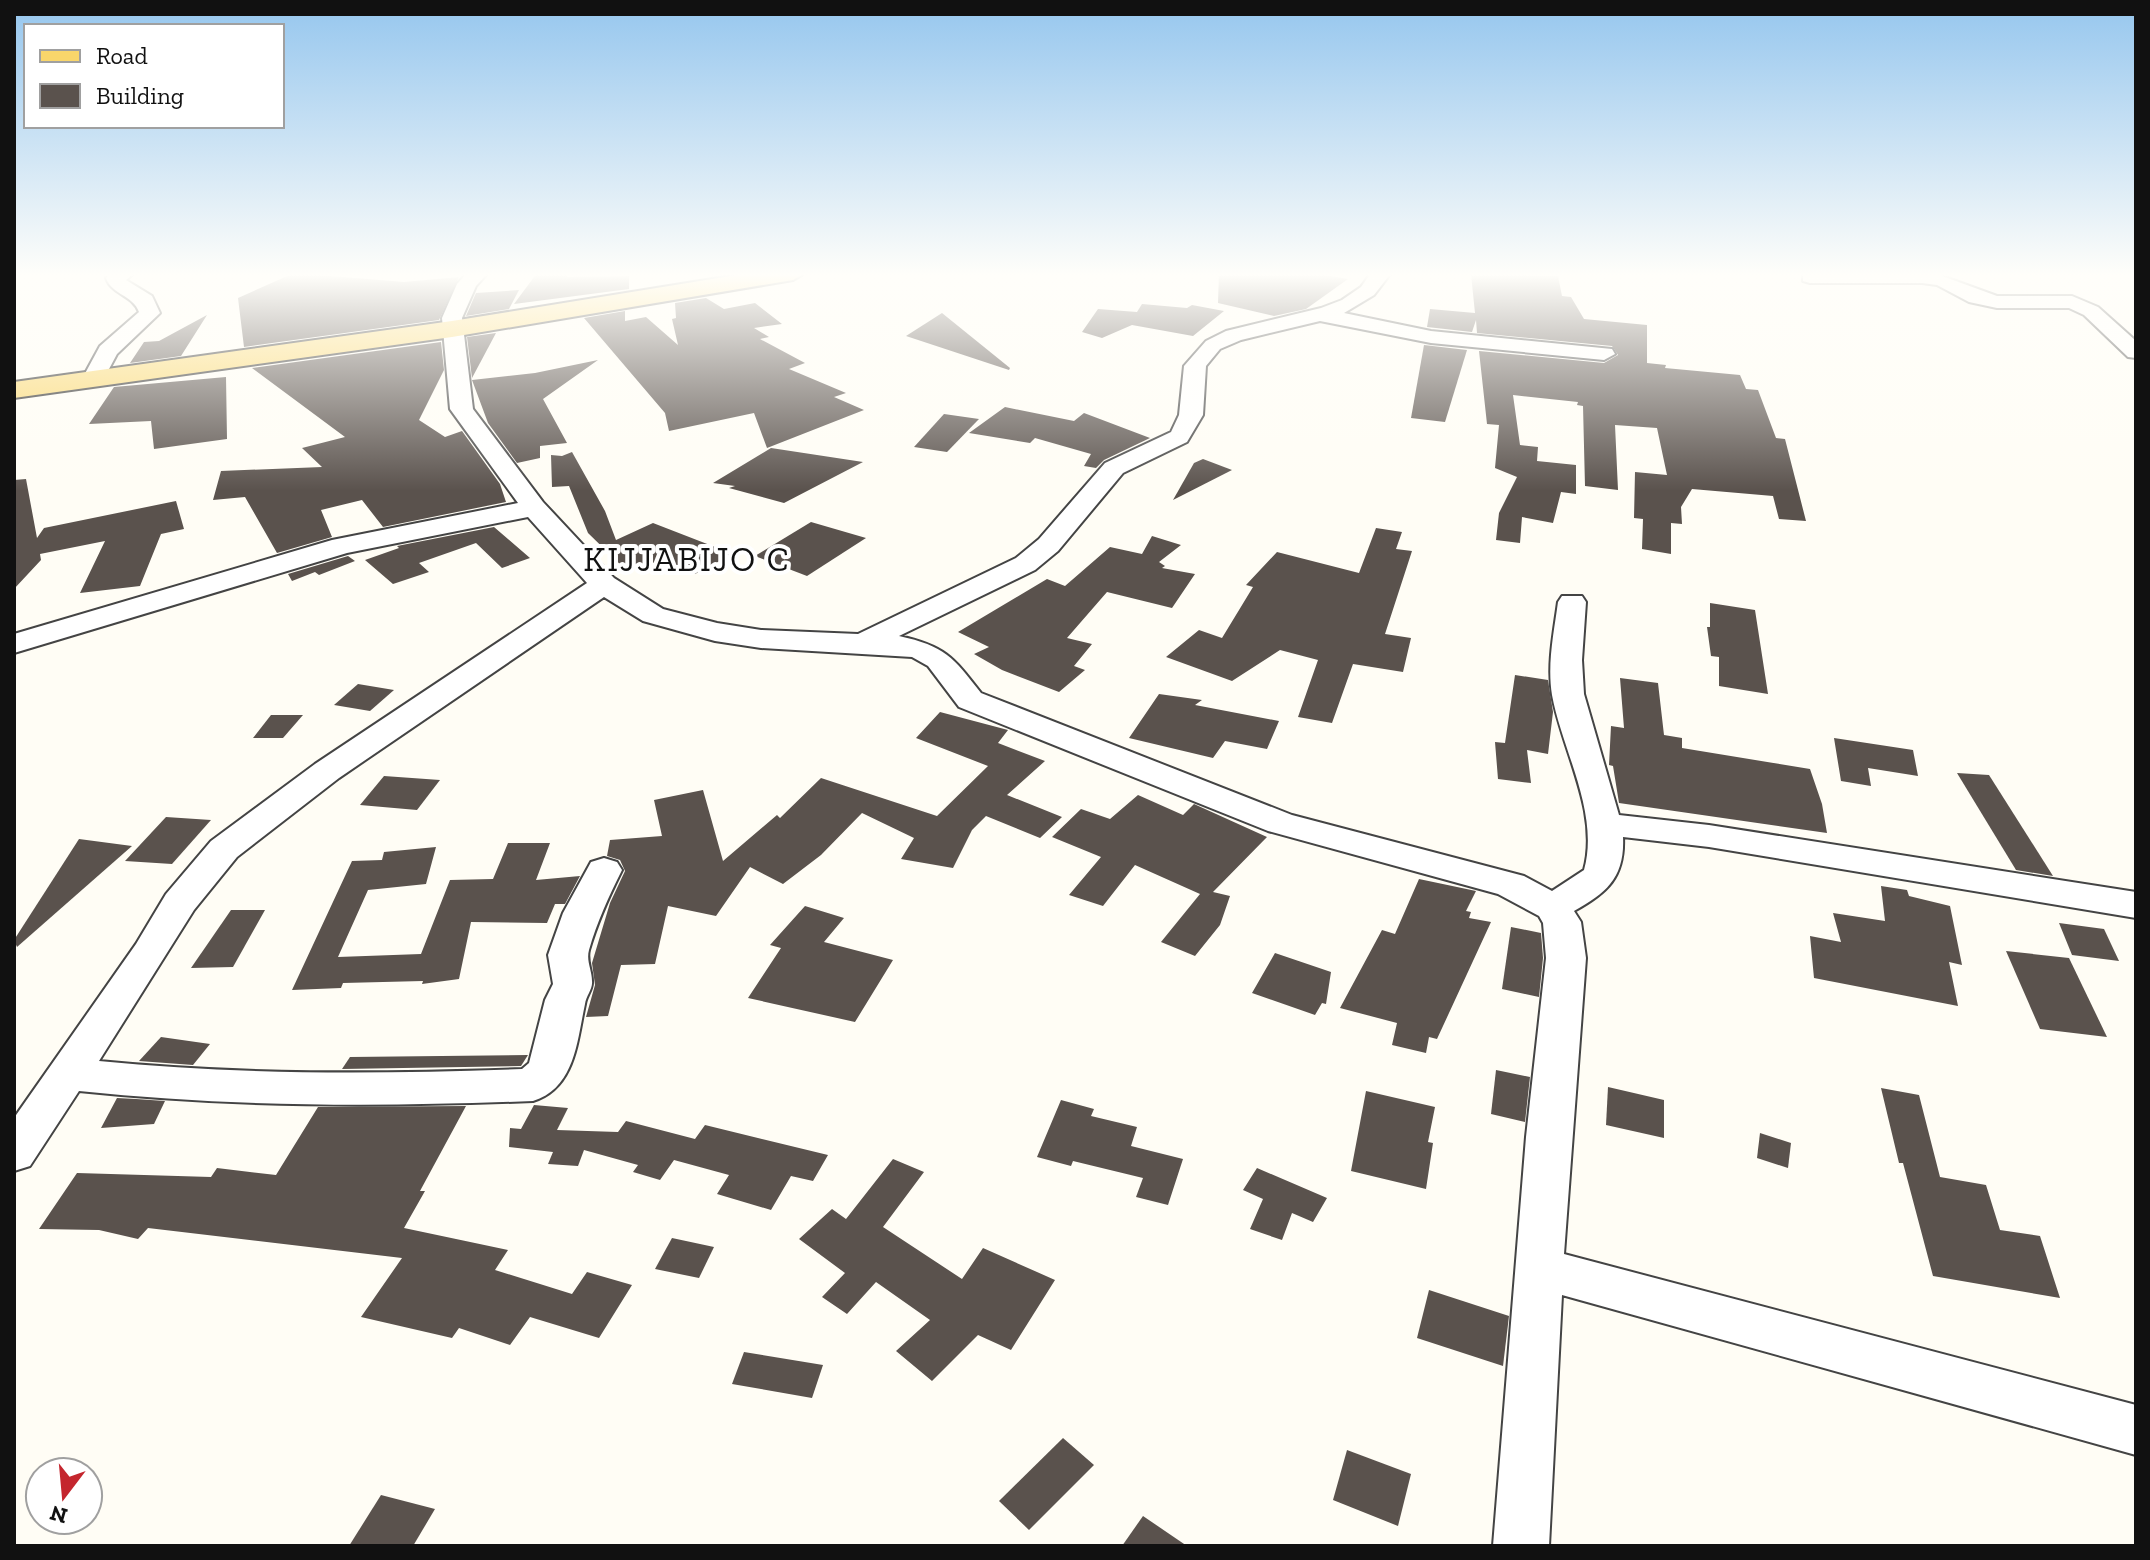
<svg xmlns="http://www.w3.org/2000/svg" width="2150" height="1560" viewBox="0 0 2150 1560" font-family="'Zilla Slab',serif">
<rect width="100%" height="100%" fill="#fffdf5"/>
<!-- building -->
<g fill="#5a524d">
<polygon points="294,273 404,282 459,277 439,320 244,347 238,298"/>
<polygon points="537,273 570,273 567,277 629,276 629,289 514,304"/>
<polygon points="1219,273 1313,273 1348,279 1306,309 1274,316 1218,303"/>
<polygon points="1471,274 1558,276 1562,296 1571,297 1584,319 1647,325 1647,363 1666,365 1665,368 1740,375 1746,389 1758,390 1776,438 1785,439 1806,521 1779,519 1773,496 1692,489 1681,507 1682,524 1671,523 1671,554 1642,549 1643,519 1634,518 1635,472 1667,475 1657,428 1615,425 1618,490 1585,486 1583,406 1577,405 1578,402 1513,395 1520,445 1538,447 1537,461 1576,465 1576,494 1561,492 1553,523 1522,517 1520,543 1496,540 1499,513 1517,477 1495,468 1499,425 1487,424 1479,351 1604,363 1618,355 1612,346 1477,333 1476,320 1472,332 1427,327 1430,309 1475,313"/>
<polygon points="519,290 509,309 466,316 476,293"/>
<polygon points="706,298 724,309 755,303 782,324 754,328 769,337 760,339 805,363 789,369 846,393 834,397 864,410 767,448 754,413 669,431 665,413 584,318 625,311 625,321 646,317 678,345 672,319 676,318 675,303"/>
<polygon points="1142,304 1187,308 1192,305 1224,311 1193,336 1132,325 1102,338 1082,332 1098,309 1137,312"/>
<polygon points="942,313 1010,368 1009,370 906,336"/>
<polygon points="207,315 181,356 130,363 144,342 159,341"/>
<polygon points="496,333 472,378 467,337"/>
<polygon points="441,342 444,370 419,420 445,437 462,431 500,484 506,502 383,527 362,500 321,510 332,537 277,553 245,497 213,500 221,471 322,467 302,448 345,437 252,368"/>
<polygon points="1424,345 1467,350 1445,422 1411,418"/>
<polygon points="598,360 543,399 567,443 540,446 540,458 517,463 488,423 472,380 535,373"/>
<polygon points="226,377 227,439 154,449 151,421 89,424 114,387"/>
<polygon points="1005,407 1074,421 1084,413 1150,438 1104,460 1096,468 1084,466 1091,454 1035,438 1030,443 969,433"/>
<polygon points="944,414 979,419 947,452 914,447"/>
<polygon points="771,448 863,462 784,503 729,488 735,486 713,483"/>
<polygon points="572,452 605,511 616,540 653,523 733,554 695,574 662,560 632,570 625,564 628,572 588,533 569,486 552,487 551,455 562,456"/>
<polygon points="1203,459 1232,470 1173,500 1194,463"/>
<polygon points="26,479 37,538 44,528 176,501 184,529 161,534 140,586 80,593 105,541 40,554 41,560 14,589 14,480"/>
<polygon points="811,522 866,538 807,576 755,556"/>
<polygon points="494,527 530,558 502,568 476,543 419,563 429,572 393,584 365,560 399,548 397,546"/>
<polygon points="1376,528 1402,532 1396,549 1412,551 1385,634 1411,638 1403,672 1353,664 1332,723 1298,717 1318,660 1280,650 1232,681 1166,657 1199,630 1222,638 1253,587 1246,585 1277,552 1359,573"/>
<polygon points="1152,536 1181,545 1159,562 1165,566 1162,568 1195,574 1172,608 1107,592 1067,638 1092,644 1074,666 1085,670 1059,692 1002,670 974,654 989,647 958,632 1047,579 1065,586 1110,547 1142,554"/>
<polygon points="348,556 355,561 319,575 315,572 292,581 288,574"/>
<polygon points="1710,603 1755,610 1768,694 1719,686 1719,657 1711,656 1707,627 1710,627"/>
<polygon points="1515,675 1548,680 1553,712 1548,754 1527,750 1531,783 1498,779 1495,742 1505,743"/>
<polygon points="1620,678 1658,683 1664,735 1682,738 1682,748 1810,769 1822,804 1827,833 1619,803 1613,766 1609,765 1611,726 1624,728"/>
<polygon points="358,684 394,690 370,711 334,705"/>
<polygon points="1159,694 1202,700 1195,705 1279,721 1267,749 1225,741 1213,758 1129,738"/>
<polygon points="940,712 1008,730 998,743 1045,761 1007,795 1062,817 1040,838 986,816 972,830 953,868 901,859 914,838 862,813 821,855 783,884 750,867 716,916 668,906 655,964 621,965 608,1016 586,1017 595,985 592,963 610,903 625,871 620,860 607,856 610,840 662,836 654,800 703,790 723,861 777,815 780,818 821,778 937,816 988,766 916,738"/>
<polygon points="271,715 303,715 283,738 253,738"/>
<polygon points="1834,738 1913,750 1918,776 1868,768 1871,786 1841,781"/>
<polygon points="1957,773 1989,775 2053,876 2016,870"/>
<polygon points="384,776 440,780 417,810 360,805"/>
<polygon points="1138,795 1183,815 1194,804 1267,837 1213,892 1230,896 1220,925 1195,956 1161,942 1200,894 1135,865 1103,906 1069,895 1101,857 1052,837 1081,809 1110,819"/>
<polygon points="166,817 211,820 172,864 125,861"/>
<polygon points="79,839 132,846 17,947 14,940"/>
<polygon points="508,843 550,843 536,880 580,876 565,904 555,904 547,923 471,922 459,979 422,984 423,981 343,983 341,988 292,990 352,861 382,860 384,852 436,847 426,884 368,890 338,957 421,954 450,880 493,879"/>
<polygon points="1419,879 1476,891 1466,911 1471,912 1469,918 1491,922 1437,1039 1429,1037 1426,1053 1392,1045 1397,1023 1340,1008 1382,930 1395,934"/>
<polygon points="1881,886 1907,890 1909,896 1950,906 1962,965 1949,962 1958,1006 1814,978 1810,936 1841,942 1833,913 1885,921"/>
<polygon points="805,906 844,918 824,942 893,960 855,1022 748,998 781,948 770,945"/>
<polygon points="231,910 265,910 233,967 191,968"/>
<polygon points="2059,923 2104,929 2119,961 2072,955"/>
<polygon points="1511,927 1541,933 1543,958 1539,997 1502,989"/>
<polygon points="2006,951 2069,958 2107,1037 2040,1029"/>
<polygon points="1275,953 1331,972 1326,1004 1322,1003 1315,1015 1252,993"/>
<polygon points="161,1037 210,1044 193,1065 139,1061"/>
<polygon points="528,1055 521,1066 342,1069 350,1057"/>
<polygon points="1496,1070 1530,1077 1525,1122 1491,1114"/>
<polygon points="1608,1087 1664,1100 1664,1138 1606,1125"/>
<polygon points="1881,1088 1919,1095 1940,1177 1986,1185 2000,1230 2040,1236 2060,1298 1933,1276 1903,1163 1899,1163"/>
<polygon points="1366,1091 1435,1107 1428,1142 1433,1143 1426,1189 1351,1171"/>
<polygon points="117,1098 136,1099 165,1101 154,1124 101,1128"/>
<polygon points="1061,1100 1094,1109 1091,1116 1137,1127 1131,1146 1183,1159 1168,1205 1136,1197 1143,1178 1073,1161 1071,1166 1037,1157"/>
<polygon points="534,1105 568,1108 557,1130 618,1132 626,1121 695,1139 705,1125 828,1155 813,1181 791,1176 771,1210 717,1194 729,1175 674,1160 660,1180 633,1172 638,1165 584,1150 578,1166 548,1164 553,1152 509,1147 510,1128 521,1129"/>
<polygon points="466,1106 420,1191 425,1191 404,1228 508,1250 495,1270 572,1294 587,1272 632,1285 599,1338 530,1317 510,1345 459,1328 452,1338 361,1317 402,1258 148,1228 138,1239 99,1230 39,1229 77,1173 211,1177 217,1168 276,1175 318,1107"/>
<polygon points="1760,1133 1791,1143 1788,1168 1757,1158"/>
<polygon points="893,1159 924,1172 883,1227 962,1279 983,1248 1055,1280 1011,1350 978,1335 932,1381 896,1351 930,1320 876,1282 847,1314 822,1297 845,1273 799,1239 832,1209 846,1219"/>
<polygon points="1257,1168 1327,1198 1313,1222 1292,1213 1282,1240 1250,1229 1263,1199 1243,1190"/>
<polygon points="672,1238 714,1247 699,1278 655,1269"/>
<polygon points="1429,1290 1509,1316 1503,1366 1417,1338"/>
<polygon points="744,1352 823,1365 812,1398 732,1384"/>
<polygon points="1063,1438 1094,1465 1029,1530 999,1501"/>
<polygon points="1347,1450 1411,1474 1398,1526 1333,1500"/>
<polygon points="381,1495 435,1509 413,1546 349,1546"/>
<polygon points="1143,1516 1187,1546 1122,1546"/>
</g>
<g fill="none" stroke-linecap="round" stroke-linejoin="round">
<defs>
<g id="minor">
<path d="M134 273 126 280 152 296 160 313 117 354 101 384H85L82 379 100 346 139 312C133 295 112 295 106 278L111 273Z"/>
<path d="M467 273H488L476 286 462 318 473 409 543 502 614 578 663 609 717 623 761 630 858 634 1016 558 1039 539 1105 463 1171 432 1179 415 1184 366 1206 341 1226 331 1321 308 1342 300 1361 287 1371 273H1391L1374 295 1344 313 1431 331 1612 349 1615 354 1604 360 1431 343 1320 321 1241 340 1220 349 1206 366 1203 415 1187 442 1123 473 1058 551 1035 570 899 636C945 646 953 657 981 693L1292 815 1524 876 1552 891 1584 870C1600 813 1562 750 1552 695 1547 664 1554 632 1558 602L1562 596H1582L1586 602 1582 660 1584 694 1619 815 1709 825 2136 892V918L1709 847 1623 837C1625 877 1607 893 1574 911L1581 922 1586 958 1564 1254 2136 1405V1455L1562 1295 1549 1546H1493L1526 1137 1546 958 1543 923 1539 916 1498 894 1268 831 959 707 928 666 912 657 761 648 715 641 643 621 604 597 339 778 237 857 194 910 99 1061C240 1075 381 1074 522 1069L529 1063 545 1000 553 984 548 955 563 913 591 862 604 858 617 862 622 870C609 896 597 922 589 950 586 961 592 970 592 981 593 989 586 996 585 1004 577 1041 575 1088 533 1101 381 1107 231 1107 79 1091L30 1166 14 1171V1118L136 944 166 894 211 841 315 764 587 583 528 517 347 553 14 653V634L332 540 518 503 450 409 442 318 457 284Z"/>
<polygon points="1803,273 1934,273 1997,296 2072,296 2098,307 2136,341 2136,358 2128,357 2084,315 2069,308 1997,308 1969,302 1937,285 1922,283 1810,283 1803,281"/>
</g>
<polygon id="major" points="749,273 805,273 793,280 452,337 14,398 14,382 452,321"/>
</defs>
<!-- minor casing -->
<use href="#minor" stroke="#444" stroke-width="4"/>
<!-- major casing -->
<use href="#major" stroke="#222" stroke-width="4"/>
<!-- minor -->
<use href="#minor" fill="#fff" fill-rule="evenodd"/>
<!-- major -->
<use href="#major" fill="#f9d66b" fill-rule="evenodd"/>
</g>
<!-- sky -->
<linearGradient id="sky" x2="0" y2="1"><stop stop-color="#95c6ee"/><stop offset="0.56" stop-color="#fffefa"/><stop offset="1" stop-color="#fffefa" stop-opacity="0"/></linearGradient>
<rect width="2150" height="491" fill="url(#sky)"/>
<g text-anchor="middle" stroke-width="8" stroke-linejoin="round" paint-order="stroke">
<!-- quarter labels -->
<g font-size="34" letter-spacing="2" fill="#111" stroke="#fff">
<text x="687" y="571">KIJJABIJO C</text>
</g>
</g>
<!-- border -->
<rect width="2150" height="1560" fill="none" stroke="#111111" stroke-width="32"/>
<!-- legend -->
<rect x="24" y="24" width="260" height="104" fill="#ffffff" stroke="#a0a0a0" stroke-width="2"/>
<rect x="40" y="50" width="40" height="12" fill="#f9d66b" stroke="#a0a0a0" stroke-width="2"/>
<text x="96" y="64" font-size="24" fill="#111111">Road</text>
<rect x="40" y="84" width="40" height="24" fill="#5a524d" stroke="#a0a0a0" stroke-width="2"/>
<text x="96" y="104" font-size="24" fill="#111111">Building</text>
<!-- north arrow -->
<g transform="translate(64 1496) rotate(196)"><circle r="38" fill="#ffffff" stroke="#a0a0a0" stroke-width="2"/>
<path d="M0-6L14 30L0 20L-14 30Z" fill="#c4262e"/>
<text y="-12" font-size="22" font-weight="bold" text-anchor="middle" fill="#111111">N</text>
</g>
</svg>
